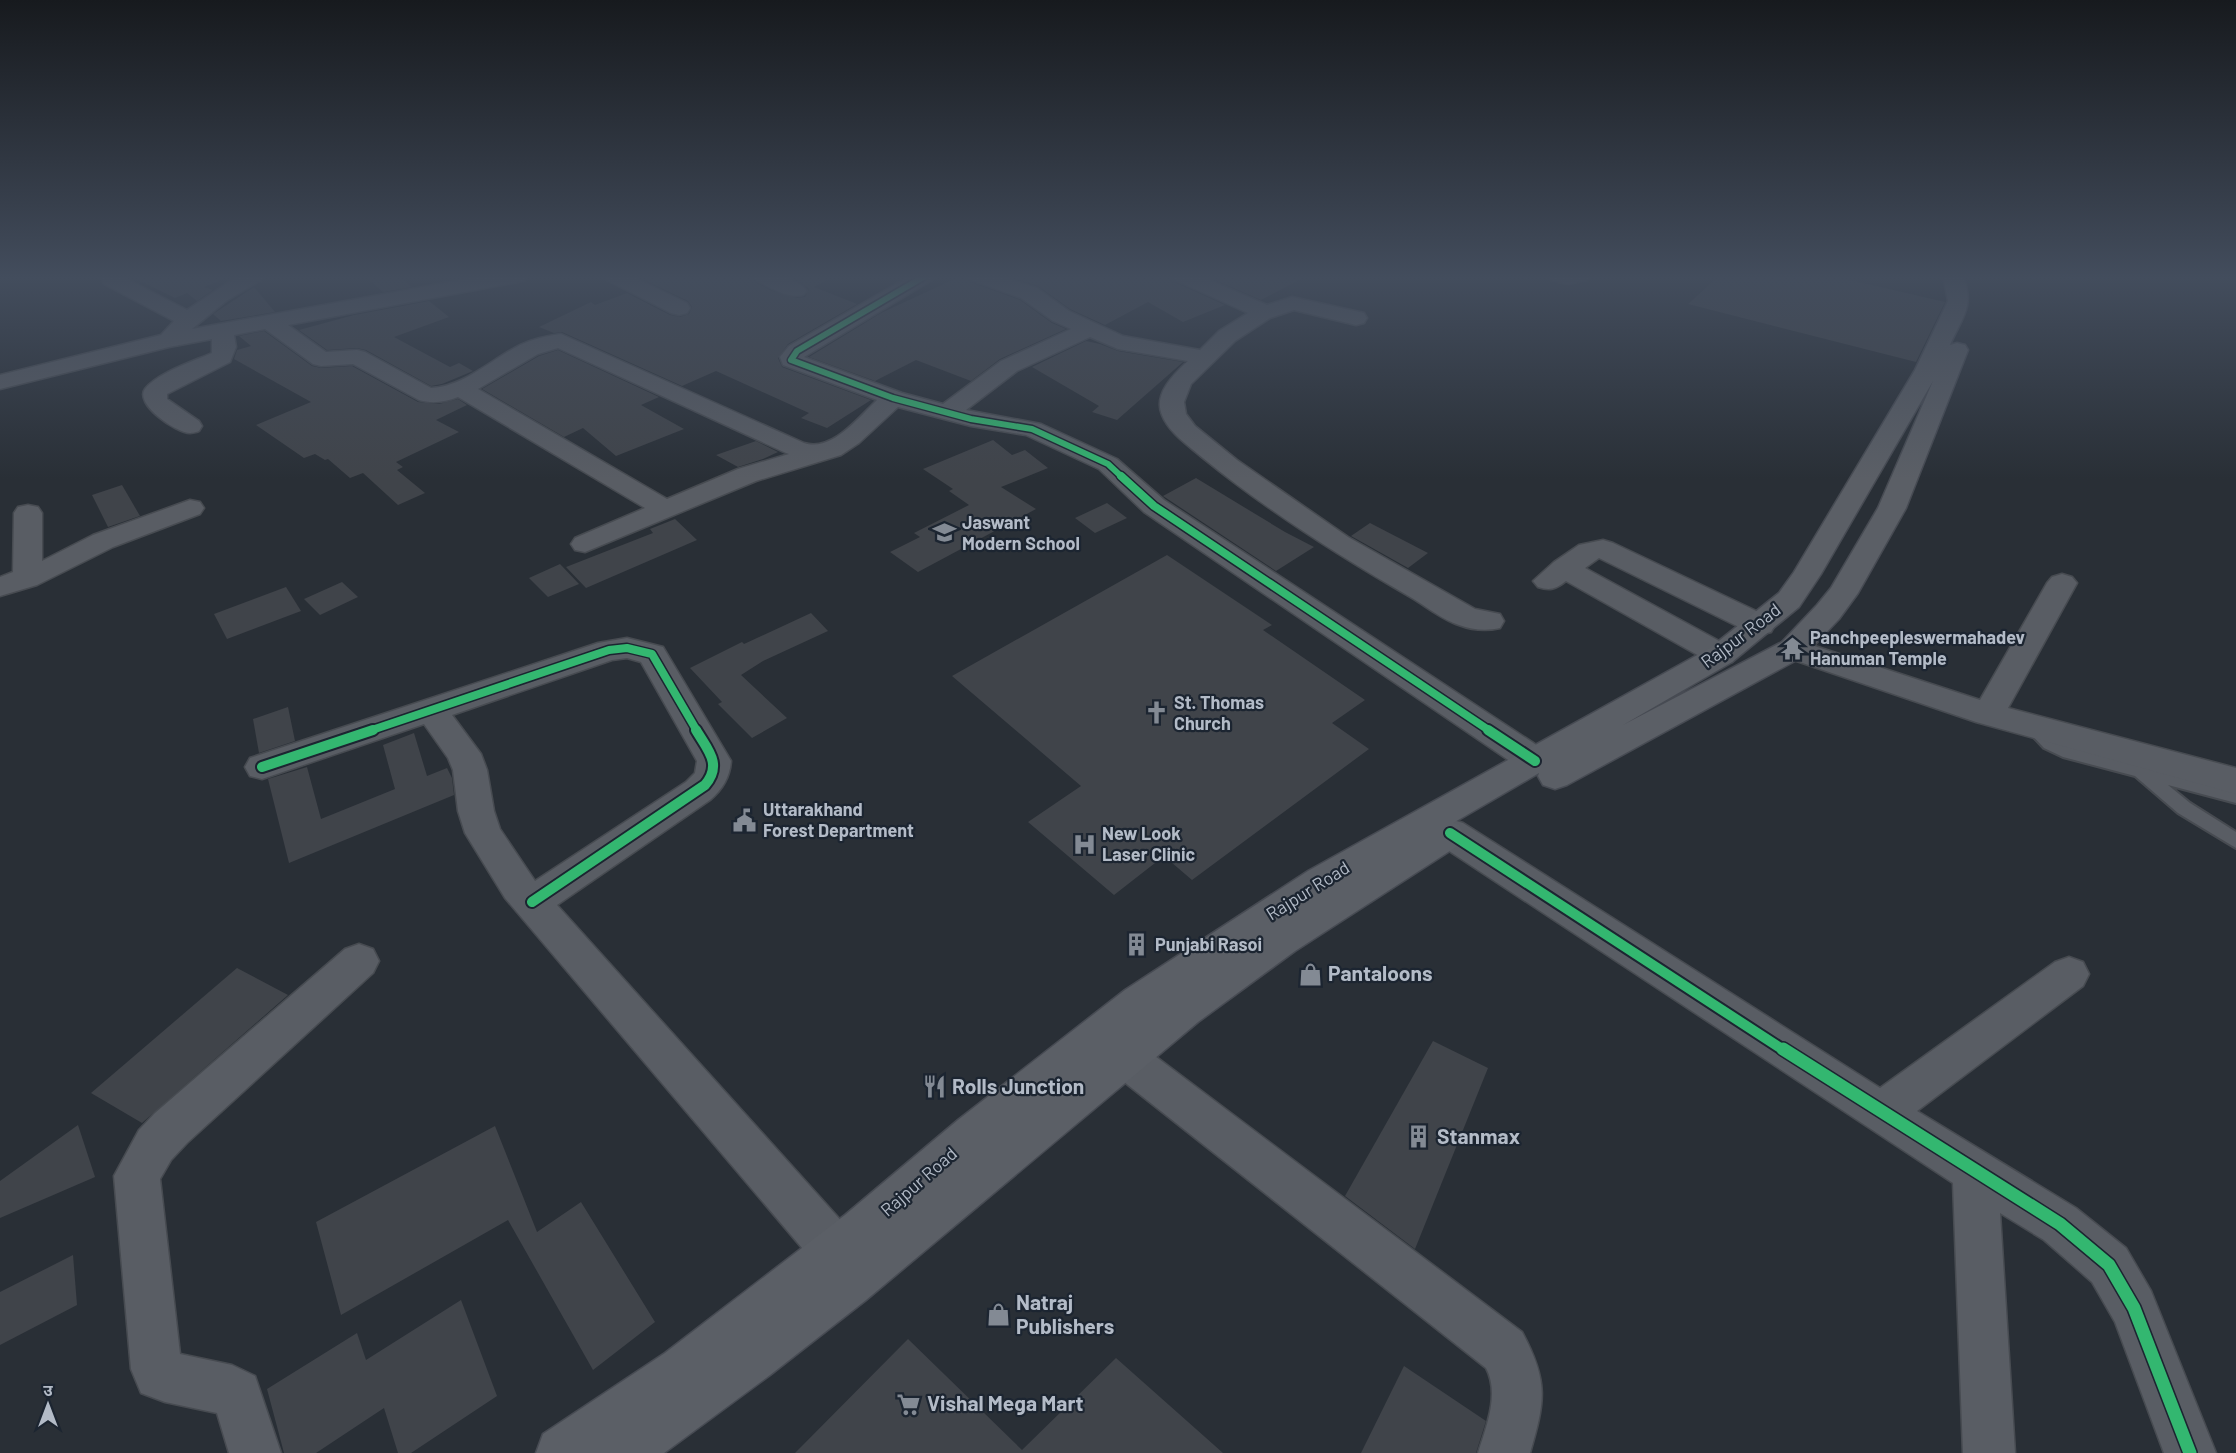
<svg xmlns="http://www.w3.org/2000/svg" width="2236" height="1453" viewBox="0 0 2236 1453" font-family="Barlow,'Noto Sans Devanagari',sans-serif">
<rect width="100%" height="100%" fill="#292f36"/>
<!-- building -->
<g fill="#40444a">
<polygon points="130,276 226,276 227,278 204,287 213,290 197,301 187,293 175,298"/>
<polygon points="365,276 399,276 412,287 383,292"/>
<polygon points="636,276 751,276 755,282 772,291 797,298 805,297 809,289 797,280 786,276 834,276 814,287 857,304 788,344 778,358 782,367 871,400 827,428 801,418 809,413 716,371 682,386 562,332 554,333 539,327 591,302 595,305 627,293 670,315 680,317 689,314 692,307 688,301"/>
<polygon points="961,276 966,276 970,282 1020,300 1052,323 1066,329 1000,359 971,381 916,360 875,381 809,357 881,313"/>
<polygon points="1007,276 1170,276 1174,282 1225,305 1183,322 1148,302 1105,325 1070,309 1038,286"/>
<polygon points="1206,276 1307,276 1261,300"/>
<polygon points="1719,276 1833,276 1945,302 1916,362 1688,304"/>
<polygon points="254,287 275,312 221,321 213,314"/>
<polygon points="429,301 449,317 394,337 450,367 459,363 473,371 442,384 431,386 366,350 357,348 327,350 299,330 354,315"/>
<polygon points="264,331 312,366 321,368 352,366 418,402 439,404 458,399 467,405 436,420 459,432 396,462 403,467 397,470 425,493 398,505 363,473 350,478 328,459 325,460 315,454 304,458 256,425 311,402 234,359 237,350 251,346 239,336"/>
<polygon points="1086,341 1100,344 1118,351 1183,362 1117,420 1092,412 1099,406 1032,367"/>
<polygon points="558,350 659,397 641,405 684,429 616,456 583,428 564,437 482,389 539,356"/>
<polygon points="993,440 1012,455 1025,450 1048,468 1001,487 1036,509 918,572 890,552 920,537 914,533 969,505 949,491 953,489 923,469"/>
<polygon points="756,441 778,452 763,459 738,467 716,455"/>
<polygon points="1196,478 1285,532 1314,547 1276,571 1163,496"/>
<polygon points="122,485 140,516 108,527 92,495"/>
<polygon points="1107,503 1127,518 1095,533 1075,518"/>
<polygon points="675,519 697,540 586,588 566,567 653,533 650,529"/>
<polygon points="1370,523 1428,553 1408,568 1351,536"/>
<polygon points="1167,555 1272,625 1263,630 1365,700 1332,723 1369,749 1192,880 1164,856 1114,895 1028,822 1081,786 952,676"/>
<polygon points="560,564 579,584 548,597 529,578"/>
<polygon points="342,582 358,597 320,615 304,599"/>
<polygon points="286,587 301,611 227,639 214,614"/>
<polygon points="811,613 828,631 763,661 741,675 787,718 752,738 718,704 722,702 690,668 742,642 744,644"/>
<polygon points="288,707 295,741 259,753 253,719"/>
<polygon points="414,733 427,776 447,768 452,778 454,795 289,863 268,779 307,767 321,819 395,789 383,745"/>
<polygon points="237,968 288,995 142,1123 91,1093"/>
<polygon points="1433,1041 1488,1068 1415,1249 1345,1196"/>
<polygon points="78,1125 95,1177 0,1218 0,1181"/>
<polygon points="495,1126 537,1232 581,1202 655,1322 593,1370 508,1220 341,1315 316,1222"/>
<polygon points="73,1255 77,1305 0,1345 0,1292"/>
<polygon points="461,1300 497,1396 411,1453 398,1453 384,1408 316,1453 284,1453 267,1389 357,1333 366,1360"/>
<polygon points="908,1339 1022,1450 1116,1358 1223,1453 795,1453"/>
<polygon points="1404,1366 1486,1421 1476,1453 1361,1453"/>
</g>
<g fill="none" stroke-linecap="round" stroke-linejoin="round">
<defs>
<polygon id="lane" points="2033,722 2039,724 2056,740 2074,748 2236,789 2236,803 2168,785 2190,803 2236,832 2236,848 2178,813 2135,776 2063,757 2044,748 2025,728 2027,724"/>
<g id="street">
<path d="M101 276H121L187 310 238 276H264L261 280 226 301 192 329 483 276H528L525 280 518 282 288 325 326 352 357 350 365 352 431 388C463 387 492 359 520 345 533 339 546 336 561 334L804 443C832 452 858 418 877 400L783 365 780 357 789 346 910 276H935L932 280 804 357 902 393 943 404 1001 361 1071 329 1053 321 1021 298 971 280 968 276H999L1037 288 1069 311 1123 336 1200 350 1219 331 1248 313 1175 280 1172 276H1200L1267 305 1292 297 1364 313 1367 318 1364 323 1356 325 1294 310 1270 318 1235 341 1191 384 1184 402 1186 414 1195 426 1237 460 1348 537 1475 609 1500 614 1504 621 1500 628C1487 631 1472 630 1459 625 1443 620 1427 607 1412 598 1339 556 1268 511 1203 458 1189 446 1169 433 1162 415 1153 394 1174 374 1188 361L1118 349 1090 337 1017 371 966 410 1041 424 1117 459 1164 500 1547 752 1552 761 1547 770 1535 773 1523 770 1144 512 1099 469 1026 435 971 426 898 407 859 443 841 455 756 481 585 552 575 550 571 544 575 538 645 508 458 397C445 402 432 404 419 400L353 364 321 366 313 364 265 329 234 335 236 347 230 362 167 394V399L199 421 202 426 199 431C198 432 191 433 190 433 176 433 134 404 145 389 157 373 194 361 212 353V339L169 347 0 389V375L161 335 174 321 104 284ZM558 348 786 453 789 454 738 469 667 499 478 389 538 354Z"/>
<polygon points="604,276 631,276 687,303 690,308 687,313 679,315 671,313 607,280"/>
<path d="M753 276C770 276 795 275 807 291L803 295C787 299 770 287 756 280Z"/>
<polygon points="1548,276 1590,276 1587,280 1568,284 1551,280"/>
<polygon points="190,500 200,502 204,508 200,514 113,547 37,585 0,596 0,577 13,572 14,513 18,507 28,505 38,507 42,513 42,561 93,535"/>
<path d="M1603 540 1613 543 1771 618 1775 625 1771 632 1760 635 1749 632 1599 558 1585 568 1732 648 1737 655 1732 662 1721 665 1710 662 1566 581C1556 589 1550 591 1538 587L1533 581 1554 562 1579 545Z"/>
<polygon points="2062,574 2072,577 2077,583 2008,708 2236,768 2236,794 1976,722 1782,656 1778,649 1782,642 1793,639 1980,700 2047,583 2052,577"/>
<path d="M627 638 663 647 731 761C730 777 722 790 710 800L557 905 853 1234 860 1251 853 1268 836 1275 819 1268 505 898 465 833 458 811 453 770 448 758 424 724 262 779 250 776 245 767 250 758 598 643ZM627 658 641 662 697 761 695 773 686 782 535 881 500 829 494 811 487 770 481 754 452 715 612 660Z"/>
<polygon points="1450,819 1463,823 1880,1088 2055,962 2069,957 2083,962 2089,974 2083,986 1917,1111 2076,1208 2126,1248 2151,1291 2216,1453 2164,1453 2115,1322 2092,1282 2044,1240 2000,1213 2015,1453 1963,1453 1953,1183 1437,843 1432,833 1437,823"/>
<polygon points="359,944 373,949 379,961 373,973 187,1143 171,1160 160,1179 180,1354 232,1365 255,1376 281,1453 229,1453 217,1413 165,1402 141,1393 131,1369 114,1176 139,1130 155,1113 345,949"/>
<path d="M1124 1038 1139 1044 1522 1332C1549 1382 1545 1401 1530 1453H1478C1486 1427 1500 1394 1486 1368L1109 1070 1103 1057 1109 1044Z"/>
</g>
<path id="primary" d="M1943 276H1963C1975 307 1962 317 1950 345L1957 343 1965 345 1968 350 1906 508 1858 593 1839 619 1804 656 1567 785 1555 789 1543 785 1538 776 1539 773 1453 823 1459 825 1464 835 1459 845 1295 951 1198 1022 866 1300 770 1375 664 1453H536L543 1434 665 1353 845 1215 958 1120 1125 990 1308 871 1710 648 1779 593 1794 572 1915 370 1948 301ZM1933 381 1878 508 1831 588 1817 605 1782 642 1623 725 1732 662 1799 607 1821 574Z"/>
</defs>
<!-- lane casing -->
<use href="#lane" stroke="#474b51" stroke-width="4"/>
<!-- street casing -->
<use href="#street" stroke="#474b51" stroke-width="3"/>
<!-- primary casing -->
<use href="#primary" stroke="#474b53" stroke-width="3"/>
<!-- lane -->
<use href="#lane" fill="#595d64" fill-rule="evenodd"/>
<!-- street -->
<use href="#street" fill="#595d64" fill-rule="evenodd"/>
<!-- primary -->
<use href="#primary" fill="#5b5f66" fill-rule="evenodd"/>
<defs>
<polyline id="cycleway-far3" points="925,276 797,351 791,360 893,398 971,419 1032,429 1108,464 1123,478"/>
<g id="cycleway-far2">
<polyline points="1121,476 1154,506 1490,731"/>
<polyline points="369,731 609,650 627,648 652,654 697,731"/>
</g>
<g id="cycleway-far1">
<polyline points="1488,730 1535,761"/>
<polyline points="262,767 373,730"/>
<polyline points="1450,833 1785,1051"/>
<path d="M532 902 705 785C723 764 707 749 696 730"/>
</g>
<polyline id="cycleway" points="1783,1049 2060,1224 2109,1265 2134,1308 2190,1453"/>
</defs>
<!-- cycleway-far3 casing -->
<use href="#cycleway-far3" stroke="#1c2531" stroke-width="9"/>
<!-- cycleway-far2 casing -->
<use href="#cycleway-far2" stroke="#1c2531" stroke-width="11"/>
<!-- cycleway-far1 casing -->
<use href="#cycleway-far1" stroke="#1c2531" stroke-width="14"/>
<!-- cycleway casing -->
<use href="#cycleway" stroke="#1c2531" stroke-width="16"/>
<!-- cycleway-far3 -->
<use href="#cycleway-far3" stroke="#33b770" stroke-width="6"/>
<!-- cycleway-far2 -->
<use href="#cycleway-far2" stroke="#33b770" stroke-width="8"/>
<!-- cycleway-far1 -->
<use href="#cycleway-far1" stroke="#33b770" stroke-width="10"/>
<!-- cycleway -->
<use href="#cycleway" stroke="#33b770" stroke-width="13"/>
</g>
<!-- sky -->
<linearGradient id="sky" x2="0" y2="1"><stop stop-color="#171a1e"/><stop offset="0.58" stop-color="#434d5d"/><stop offset="1" stop-color="#434d5d" stop-opacity="0"/></linearGradient>
<rect width="2236" height="479" fill="url(#sky)"/>
<!-- icons -->
<defs>
<symbol id="school-bare" viewBox="-9 -9 18 18"><path d="M0-5L7-2L0 1L-7-2ZM-4 1L0 2.5L4 1V4Q0 6-4 4Z" fill="#838a94" stroke="#1c2531" stroke-width="2.5" paint-order="stroke"/></symbol>
<symbol id="temple-bare" viewBox="-9 -9 18 18"><path d="M0-6L5-2H3V0L6.5 2.5H4V6H1.5V3h-3V6H-4V2.5H-6.5L-3 0V-2H-5Z" fill="#838a94" stroke="#1c2531" stroke-width="2.5" paint-order="stroke"/></symbol>
<symbol id="church-bare" viewBox="-9 -9 18 18"><path d="M-1.2-6h2.4v3.5h3.3v2.4h-3.3V6h-2.4V-.1h-3.3v-2.4h3.3Z" fill="#838a94" stroke="#1c2531" stroke-width="2.5" paint-order="stroke"/></symbol>
<symbol id="civic-bare" viewBox="-9 -9 18 18"><path d="M-.6-6.5H3V-4.5H.6V-3L4-1V1h2V6H-6V1h2V-1L-.6-3ZM-1.2 2.5V6h2.4V2.5Z" fill="#838a94" stroke="#1c2531" stroke-width="2.5" paint-order="stroke"/></symbol>
<symbol id="hospital-bare" viewBox="-9 -9 18 18"><path d="M-5-5h3v3.5h4V-5h3V5h-3V1.5h-4V5h-3Z" fill="#838a94" stroke="#1c2531" stroke-width="2.5" paint-order="stroke"/></symbol>
<symbol id="building-bare" viewBox="-9 -9 18 18"><path d="M-4-6H4V6H1V3H-1V6H-4ZM-2.5-4.3h1.7v1.8h-1.7ZM.8-4.3h1.7v1.8H.8ZM-2.5-1h1.7V.8h-1.7ZM.8-1h1.7V.8H.8Z" fill="#838a94" stroke="#1c2531" stroke-width="2.5" paint-order="stroke"/></symbol>
<symbol id="shop-bare" viewBox="-9 -9 18 18"><path d="M-5-2.5h2.3a2.7 3.5 0 0 1 5.4 0H5L5.5 6h-11ZM-1.5-2.5h3a1.5 2.3 0 0 0-3 0Z" fill="#838a94" stroke="#1c2531" stroke-width="2.5" paint-order="stroke"/></symbol>
<symbol id="restaurant-bare" viewBox="-9 -9 18 18"><path d="M-5-6h1v4h1v-4h1v4h1v-4h1v5L-1.5 .5V6h-2V.5L-5-1ZM5-6V6H3V1.5H1.5Q1.5-4 5-6Z" fill="#838a94" stroke="#1c2531" stroke-width="2.5" paint-order="stroke"/></symbol>
<symbol id="supermarket-bare" viewBox="-9 -9 18 18"><path d="M-6-5.5h2.5l.6 2H6L4.5 2H-2.5L-4.4-4H-6ZM-1.5 3.2a1.3 1.3 0 1 0 .1 0ZM3 3.2a1.3 1.3 0 1 0 .1 0Z" fill="#838a94" stroke="#1c2531" stroke-width="2.5" paint-order="stroke"/></symbol>
</defs>
<g fill-rule="evenodd">
<use href="#school-bare" x="928" y="516" width="33" height="33"/>
<use href="#temple-bare" x="1776" y="632" width="33" height="33"/>
<use href="#church-bare" x="1140" y="696" width="33" height="33"/>
<use href="#civic-bare" x="728" y="804" width="33" height="33"/>
<use href="#hospital-bare" x="1068" y="828" width="33" height="33"/>
<use href="#building-bare" x="1120" y="928" width="33" height="33"/>
<use href="#shop-bare" x="1294" y="958" width="33" height="33"/>
<use href="#restaurant-bare" x="918" y="1070" width="33" height="33"/>
<use href="#building-bare" x="1402" y="1120" width="33" height="33"/>
<use href="#shop-bare" x="982" y="1298" width="33" height="33"/>
<use href="#supermarket-bare" x="892" y="1388" width="33" height="33"/>
</g>
<g text-anchor="middle" stroke-width="4.5" stroke-linejoin="round" paint-order="stroke">
<!-- poi labels -->
<g font-size="18" font-weight="bold" fill="#b3bbc7" stroke="#1c2531" text-anchor="start">
<text x="962" y="529">Jaswant<tspan x="962" dy="21">Modern School</tspan></text>
<text x="1810" y="644">Panchpeepleswermahadev<tspan x="1810" dy="21">Hanuman Temple</tspan></text>
<text x="1174" y="709">St. Thomas<tspan x="1174" dy="21">Church</tspan></text>
<text x="763" y="816">Uttarakhand<tspan x="763" dy="21">Forest Department</tspan></text>
<text x="1102" y="840">New Look<tspan x="1102" dy="21">Laser Clinic</tspan></text>
<text x="1155" y="951">Punjabi Rasoi</text>
</g>
<!-- street labels -->
<g font-size="18" fill="#b3bbc7" stroke="#1c2531">
<text transform="translate(1741 636) rotate(-37)" y="6">Rajpur Road</text>
<text transform="translate(1308 891) rotate(-32)" y="6">Rajpur Road</text>
<text transform="translate(919 1182) rotate(-41)" y="6">Rajpur Road</text>
</g>
<!-- near-poi labels -->
<g font-size="21" font-weight="bold" fill="#b3bbc7" stroke="#1c2531" text-anchor="start">
<text x="1328" y="981">Pantaloons</text>
<text x="952" y="1094">Rolls Junction</text>
<text x="1437" y="1144">Stanmax</text>
<text x="1016" y="1310">Natraj<tspan x="1016" dy="24">Publishers</tspan></text>
<text x="927" y="1411">Vishal Mega Mart</text>
</g>
</g>
<!-- north arrow -->
<g transform="translate(48 1405)" stroke="#1c2531" stroke-width="4.5" paint-order="stroke">
<path d="M0-4.5L10 22L0 15L-10 22Z" fill="#b3bbc7"/>
<text y="-9" font-size="16" font-weight="bold" text-anchor="middle" fill="#b3bbc7">उ</text>
</g>
</svg>
